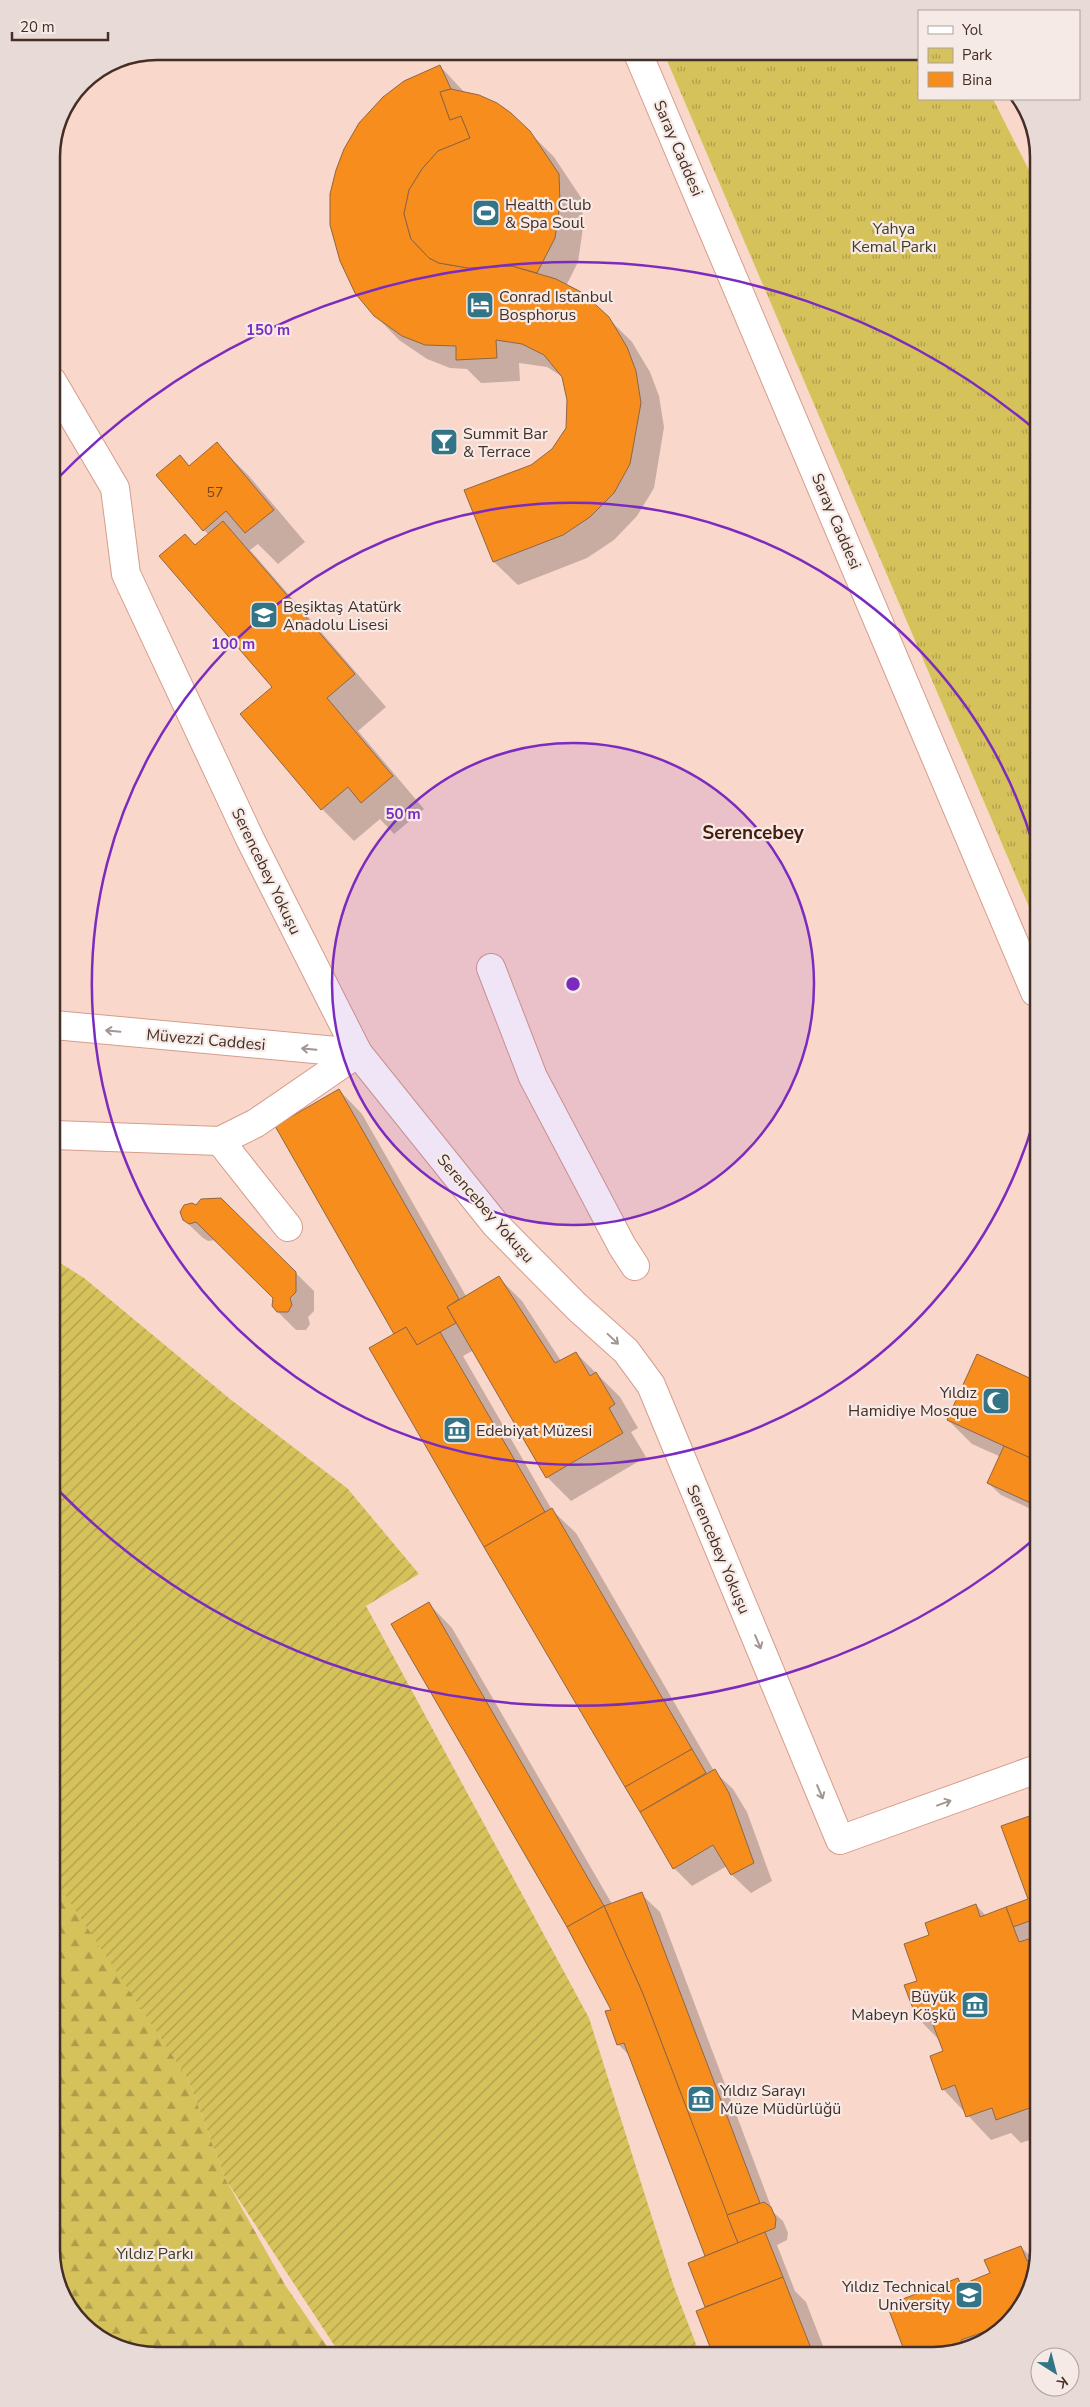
<svg xmlns="http://www.w3.org/2000/svg" width="1090" height="2407" viewBox="0 0 1090 2407" font-family="'Nunito Sans',sans-serif">
<defs>
<pattern id="forest-firs" width="22" height="20" patternUnits="userSpaceOnUse" patternTransform="scale(1.25)"><rect width="22" height="20" fill="#d5c25b"/><path d="M5 1l3.5 6h-7zM16 11l3.5 6h-7z" fill="#ae9e4b"/></pattern>
<pattern id="park-tufts" width="24" height="20" patternUnits="userSpaceOnUse" patternTransform="scale(1.25)"><rect width="24" height="20" fill="#d5c25b"/><path d="M3 7l-1-3M5 7V3M7 7l1-3M15 17l-1-3M17 17v-4M19 17l1-3" fill="none" stroke="#ae9e4b"/></pattern>
<pattern id="garden-furrows" width="10" height="10" patternUnits="userSpaceOnUse" patternTransform="scale(1.25)"><rect width="10" height="10" fill="#d5c25b"/><path d="M-1 1l2-2M0 10L10 0M9 11l2-2" fill="none" stroke="#ae9e4b"/></pattern>
</defs>
<rect width="100%" height="100%" fill="#fad7cb"/>
<!-- forest -->
<polygon fill="url(#forest-firs)" points="56,1878 188,2079 226,2180 285,2285 332,2354 150,2355 93,2334 57,2284"/>
<!-- park -->
<polygon fill="url(#park-tufts)" points="663,51 919,51 919,99 993,99 1033,178 1035,921"/>
<!-- garden -->
<polygon fill="url(#garden-furrows)" points="54,1259 84,1278 230,1399 347,1488 419,1574 366,1606 589,2018 674,2287 699,2352 340,2354 226,2180 188,2079 56,1881"/>
<!-- shadow -->
<g fill="#0003">
<polygon points="440,66 465,93 529,132 554,157 582,199 583,228 578,262 566,286 608,318 632,342 650,372 659,396 664,427 654,488 637,516 614,540 587,558 518,585 494,562 466,491 532,466 553,450 567,428 568,400 563,377 547,367 519,363 520,381 481,383 467,369 450,368 427,359 399,340 375,315"/>
<polygon points="217,444 249,476 305,542 278,564 258,544 250,550 386,707 358,731 424,809 394,834 380,819 354,841 322,809 273,687 196,546 209,535 204,530 190,467"/>
<polygon points="339,1090 362,1114 466,1296 499,1278 522,1301 561,1361 576,1353 620,1397 638,1428 631,1432 646,1457 571,1501 547,1477 474,1350 463,1356 552,1510 576,1533 714,1771 733,1789 747,1812 772,1881 751,1893 732,1875 727,1866 692,1886 674,1868 371,1348 396,1334"/>
<polygon points="221,1199 314,1291 314,1311 308,1317 310,1324 306,1330 296,1330 278,1312 275,1298 216,1240 208,1241 203,1238 184,1220 196,1207"/>
<polygon points="977,1356 1036,1383 1037,1512 1001,1495 988,1483 1001,1457 972,1444 948,1420"/>
<polygon points="429,1604 452,1628 612,1904 641,1894 660,1912 773,2212 783,2221 788,2233 787,2240 777,2245 795,2291 806,2302 825,2351 714,2352 706,2306 707,2256 630,2056 618,2044 613,2011"/>
<polygon points="1038,1814 1038,1943 1036,1944 1038,1946 1038,2137 1021,2143 1011,2133 991,2140 943,2089 944,2052 940,2041 918,2018 918,1981 931,1936 976,1905 986,1916 1029,1900"/>
<polygon points="1021,2247 1034,2260 1036,2259 1017,2314 967,2350 906,2350 889,2305 958,2279 963,2285 991,2274"/>
</g>
<!-- building -->
<g fill="#f78d1c" stroke="#8f6645">
<polygon points="440,65 451,89 440,92 450,120 461,116 470,138 438,151 422,169 409,190 404,214 411,239 429,258 439,263 468,268 512,266 556,279 583,293 609,317 627,347 636,371 641,403 630,464 614,493 590,517 563,535 493,562 464,490 531,465 552,449 566,428 567,400 562,377 544,355 522,344 496,340 497,358 456,360 456,346 425,345 402,336 374,316 355,293 340,261 330,225 330,194 336,170 344,149 359,123 383,97 404,81"/>
<polygon points="451,89 479,95 497,103 511,113 530,131 559,174 560,204 555,238 537,273 512,266 468,268 439,263 429,258 411,239 404,214 409,190 422,169 438,151 470,138 461,116 450,120 440,92"/>
<polygon points="217,442 274,510 245,533 226,511 203,531 156,475 180,455 189,466"/>
<polygon points="223,521 355,674 327,698 393,776 361,803 348,787 321,810 240,714 272,687 159,556 185,534 195,545"/>
<polygon points="339,1089 459,1299 447,1307 456,1323 417,1345 406,1327 394,1334 275,1126"/>
<polygon points="221,1198 296,1272 296,1292 290,1298 292,1305 288,1312 277,1312 272,1306 273,1298 196,1222 189,1224 183,1220 180,1212 184,1205 192,1203 196,1205 201,1199"/>
<polygon points="499,1276 555,1363 576,1352 590,1376 596,1372 615,1404 609,1408 623,1433 546,1478 447,1307"/>
<polygon points="406,1327 417,1345 440,1332 545,1512 484,1547 369,1348"/>
<polygon points="977,1354 1036,1381 1037,1461 947,1420"/>
<polygon points="1004,1446 1037,1461 1037,1506 987,1483"/>
<polygon points="552,1508 692,1749 625,1787 484,1547"/>
<polygon points="429,1602 604,1906 567,1927 391,1624"/>
<polygon points="692,1749 706,1773 640,1812 625,1787"/>
<polygon points="715,1769 729,1793 754,1863 731,1875 713,1845 673,1869 640,1812"/>
<polygon points="1038,1813 1038,1918 1013,1927 1006,1907 1028,1899 1001,1826"/>
<polygon points="642,1892 760,2203 727,2215 643,1994 604,1906"/>
<polygon points="976,1904 980,1917 1006,1907 1019,1942 1032,1938 1038,1955 1038,1975 1032,1977 1038,1995 1038,2105 996,2120 992,2108 966,2117 955,2085 942,2090 930,2056 943,2051 929,2014 917,2019 904,1985 917,1981 904,1944 929,1935 925,1923"/>
<polygon points="604,1906 643,1994 738,2243 705,2256 624,2043 617,2045 605,2011 611,2010 609,2006 567,1927"/>
<polygon points="764,2202 771,2207 776,2219 775,2228 738,2243 727,2215"/>
<polygon points="765,2232 783,2277 705,2307 688,2263"/>
<polygon points="1021,2246 1027,2261 1036,2257 1017,2314 1003,2325 961,2340 965,2350 904,2350 887,2305 958,2278 961,2285 990,2273 984,2260"/>
<polygon points="783,2277 812,2351 712,2352 696,2311"/>
</g>
<g fill="none" stroke-linecap="round" stroke-linejoin="round">
<defs>
<g id="minor">
<polyline points="637,51 1035,992"/>
<polyline points="52,381 115,488 126,574 250,839 358,1053 496,1225 577,1307 626,1351 651,1385 840,1840 1037,1769"/>
<polyline points="491,968 533,1077 622,1246 635,1266"/>
<polyline points="54,1025 358,1053"/>
<polyline points="54,1135 220,1141"/>
<polyline points="288,1227 220,1141 256,1123 358,1053"/>
</g>
</defs>
<!-- minor casing -->
<use href="#minor" stroke="#d59d8b" stroke-width="30"/>
<!-- minor -->
<use href="#minor" stroke="#fff" stroke-width="28"/>
</g>
<!-- one-way arrows -->
<defs><path id="oneway-shaft" d="M-6 0H5M1.5-3L5.5 0L1.5 3" fill="none" stroke-width="1.6" stroke-linecap="round" stroke-linejoin="round" transform="scale(1.25)"/></defs>
<g stroke="#a29692">
<use href="#oneway-shaft" transform="translate(113 1031) rotate(-175)"/>
<use href="#oneway-shaft" transform="translate(309 1049) rotate(-175)"/>
<use href="#oneway-shaft" transform="translate(613 1339) rotate(43)"/>
<use href="#oneway-shaft" transform="translate(758 1642) rotate(67)"/>
<use href="#oneway-shaft" transform="translate(820 1792) rotate(67)"/>
<use href="#oneway-shaft" transform="translate(944 1803) rotate(-20)"/>
</g>
<!-- distance rings -->
<circle cx="573" cy="984" r="241" fill="#7b2cbf" fill-opacity=".12"/>
<g fill="none" stroke="#7b2cbf" stroke-width="2.5">
<circle cx="573" cy="984" r="241"/>
<path d="M1035 1117A481 481 0 1 1 1034 847"/>
<path d="M1032 1541A722 722 0 0 1 58 1490M54 482A722 722 0 0 1 1032 427"/>
</g>
<!-- icons -->
<defs>
<symbol id="stadium-square" viewBox="-11 -11 22 22"><rect x="-9" y="-9" width="18" height="18" rx="4" fill="#337487" stroke="#f6eae6"/><path d="M0-5a6.5 5 0 1 0 0 10a6.5 5 0 1 0 0-10ZM-3.5-1.8h7v3.6h-7Z" fill="#fff"/></symbol>
<symbol id="hotel-square" viewBox="-11 -11 22 22"><rect x="-9" y="-9" width="18" height="18" rx="4" fill="#337487" stroke="#f6eae6"/><path d="M-6-4.5h1.5V1H6V5H4.5V3h-9V5H-6ZM-4 0a1.8 1.8 0 1 1 3.6 0ZM.5 0V-2.5h3Q6-2.5 6 0Z" fill="#fff"/></symbol>
<symbol id="bar-square" viewBox="-11 -11 22 22"><rect x="-9" y="-9" width="18" height="18" rx="4" fill="#337487" stroke="#f6eae6"/><path d="M-6-5H6L.8 .8V4.5H3.5V6h-7V4.5H-.8V.8Z" fill="#fff"/></symbol>
<symbol id="school-square" viewBox="-11 -11 22 22"><rect x="-9" y="-9" width="18" height="18" rx="4" fill="#337487" stroke="#f6eae6"/><path d="M0-5L7-2L0 1L-7-2ZM-4 1L0 2.5L4 1V4Q0 6-4 4Z" fill="#fff"/></symbol>
<symbol id="mosque-square" viewBox="-11 -11 22 22"><rect x="-9" y="-9" width="18" height="18" rx="4" fill="#337487" stroke="#f6eae6"/><path d="M3.5-4.9A6 6 0 1 0 3.5 4.9A5 5 0 1 1 3.5-4.9Z" fill="#fff"/></symbol>
<symbol id="museum-square" viewBox="-11 -11 22 22"><rect x="-9" y="-9" width="18" height="18" rx="4" fill="#337487" stroke="#f6eae6"/><path d="M0-6L6-3V-2H-6V-3ZM-5-1h2V3h-2ZM-1-1h2V3h-2ZM3-1h2V3H3ZM-6 4H6V6H-6Z" fill="#fff"/></symbol>
<symbol id="university-square" viewBox="-11 -11 22 22"><rect x="-9" y="-9" width="18" height="18" rx="4" fill="#337487" stroke="#f6eae6"/><path d="M0-5L7-2L0 1L-7-2ZM-4 1L0 2.5L4 1V4Q0 6-4 4Z" fill="#fff"/></symbol>
</defs>
<g fill-rule="evenodd">
<use href="#stadium-square" x="470" y="197" width="32" height="32"/>
<use href="#hotel-square" x="464" y="289" width="32" height="32"/>
<use href="#bar-square" x="428" y="426" width="32" height="32"/>
<use href="#school-square" x="248" y="599" width="32" height="32"/>
<use href="#mosque-square" x="980" y="1385" width="32" height="32"/>
<use href="#museum-square" x="441" y="1414" width="32" height="32"/>
<use href="#museum-square" x="959" y="1989" width="32" height="32"/>
<use href="#museum-square" x="685" y="2083" width="32" height="32"/>
<use href="#university-square" x="953" y="2279" width="32" height="32"/>
</g>
<g text-anchor="middle" stroke-width="4.5" stroke-linejoin="round" paint-order="stroke">
<!-- number labels -->
<g font-size="14" fill="#714624">
<text x="215" y="497">57</text>
</g>
<!-- street labels -->
<g font-size="16" fill="#442e26" stroke="#f6eae6">
<text transform="translate(679 148) rotate(67)" y="6">Saray Caddesi</text>
<text transform="translate(837 521) rotate(67)" y="6">Saray Caddesi</text>
<text transform="translate(267 871) rotate(64)" y="6">Serencebey Yokuşu</text>
<text transform="translate(206 1039) rotate(5)" y="6">Müvezzi Caddesi</text>
<text transform="translate(486 1208) rotate(49)" y="6">Serencebey Yokuşu</text>
<text transform="translate(719 1549) rotate(67)" y="6">Serencebey Yokuşu</text>
</g>
<!-- poi labels -->
<g font-size="16" fill="#442e26" stroke="#f6eae6" text-anchor="start">
<text x="505" y="210">Health Club<tspan x="505" dy="18">&amp; Spa Soul</tspan></text>
<text x="499" y="302">Conrad Istanbul<tspan x="499" dy="18">Bosphorus</tspan></text>
<text x="463" y="439">Summit Bar<tspan x="463" dy="18">&amp; Terrace</tspan></text>
<text x="283" y="612">Beşiktaş Atatürk<tspan x="283" dy="18">Anadolu Lisesi</tspan></text>
<text x="977" y="1398" text-anchor="end">Yıldız<tspan x="977" dy="18">Hamidiye Mosque</tspan></text>
<text x="476" y="1436">Edebiyat Müzesi</text>
<text x="956" y="2002" text-anchor="end">Büyük<tspan x="956" dy="18">Mabeyn Köşkü</tspan></text>
<text x="720" y="2096">Yıldız Sarayı<tspan x="720" dy="18">Müze Müdürlüğü</tspan></text>
<text x="950" y="2292" text-anchor="end">Yıldız Technical<tspan x="950" dy="18">University</tspan></text>
</g>
<!-- park labels -->
<g font-size="16" fill="#423e25" stroke="#f6eae6">
<text x="894" y="234">Yahya<tspan x="894" dy="18">Kemal Parkı</tspan></text>
<text x="155" y="2259">Yıldız Parkı</text>
</g>
<!-- quarter labels -->
<g font-size="19" font-weight="bold" fill="#481c0d" stroke="#f6eae6">
<text x="753" y="839">Serencebey</text>
</g>
</g>
<!-- crop -->
<path d="M0 0H1090V2407H0ZM157 60H933A97 97 0 0 1 1030 157V2250A97 97 0 0 1 933 2347H157A97 97 0 0 1 60 2250V157A97 97 0 0 1 157 60Z" fill="#e8dbd7" fill-rule="evenodd"/>
<path fill="none" stroke="#442e26" stroke-width="2.5" d="M157 60H933A97 97 0 0 1 1030 157V2250A97 97 0 0 1 933 2347H157A97 97 0 0 1 60 2250V157A97 97 0 0 1 157 60Z"/>
<circle cx="573" cy="984" r="8" fill="#7b2cbf" stroke="#f6eae6" stroke-width="2.5"/>
<g font-size="15" text-anchor="middle" font-weight="bold" fill="#7b2cbf" stroke="#f6eae6" stroke-width="4.5" stroke-linejoin="round" paint-order="stroke">
<text x="268" y="335">150 m</text>
<text x="233" y="649">100 m</text>
<text x="403" y="819">50 m</text>
</g>
<!-- legend -->
<rect x="918" y="10" width="162" height="90" fill="#f6eae6" stroke="#af9f99"/>
<rect x="928" y="26" width="25" height="8" fill="#ffffff" stroke="#af9f99"/>
<text x="962" y="35" font-size="15" fill="#442e26">Yol</text>
<rect x="928" y="48" width="25" height="15" fill="url(#park-tufts)" stroke="#af9f99"/>
<text x="962" y="60" font-size="15" fill="#442e26">Park</text>
<rect x="928" y="72" width="25" height="15" fill="#f78d1c" stroke="#af9f99"/>
<text x="962" y="85" font-size="15" fill="#442e26">Bina</text>
<!-- north arrow -->
<g transform="translate(1055 2372) rotate(144)"><circle r="24" fill="#f6eae6" stroke="#af9f99"/>
<path d="M0-4L9 19L0 12L-9 19Z" fill="#337487"/>
<text y="-8" font-size="14" font-weight="bold" text-anchor="middle" fill="#442e26">K</text>
</g>
<!-- scale -->
<path d="M12 32v8h96v-8" fill="none" stroke="#442e26" stroke-width="2.5"/>
<text x="20" y="32" font-size="15" fill="#442e26" stroke="#f6eae6" stroke-width="4" paint-order="stroke">20 m</text>
</svg>
